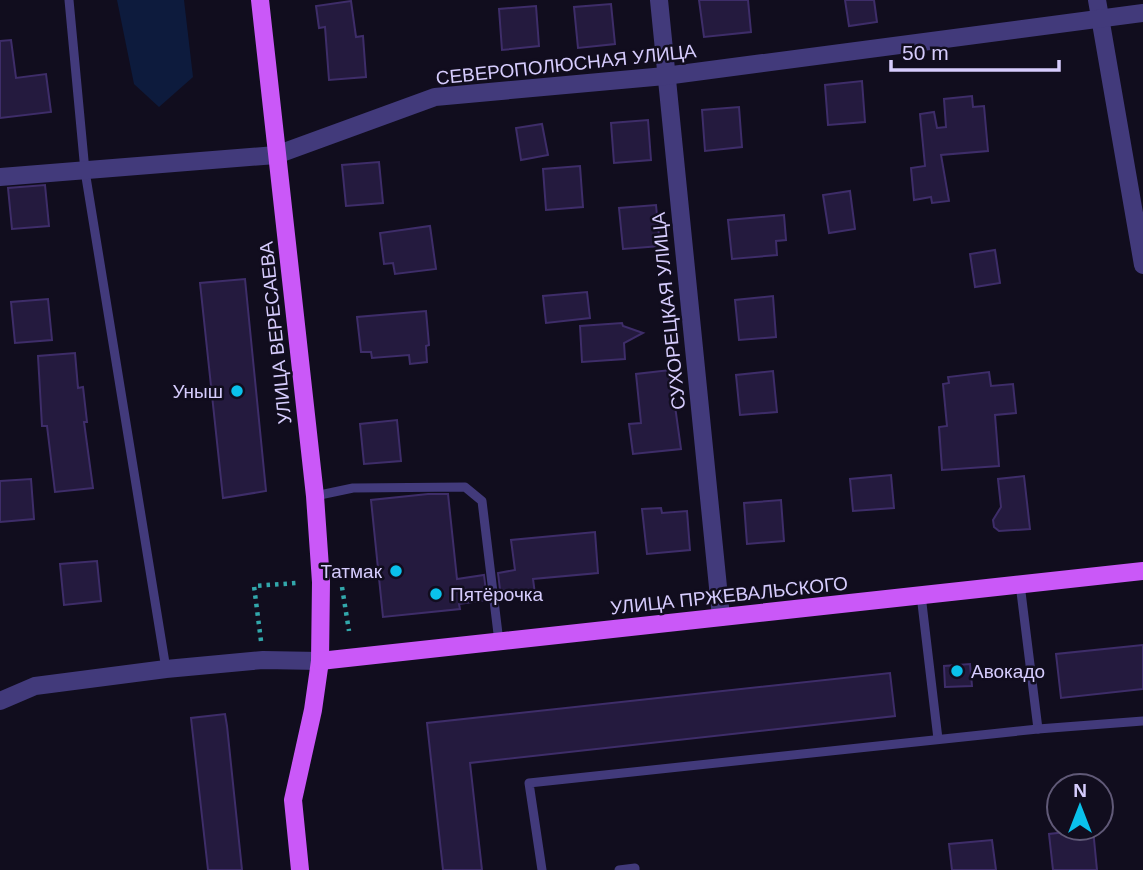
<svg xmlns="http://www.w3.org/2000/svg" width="1143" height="870" viewBox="0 0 1143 870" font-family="Arial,sans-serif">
<rect width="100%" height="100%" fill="#110d1e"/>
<!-- water -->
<polygon fill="#0d1b3d" points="117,0 184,0 193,77 159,107 134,84"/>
<!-- building -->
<g fill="#241a3e" stroke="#3e2d69" stroke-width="2">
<polygon points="699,0 748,0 751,32 704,37"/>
<polygon points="845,0 874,0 877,22 849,26"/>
<polygon points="351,1 356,37 363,36 366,77 329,80 325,27 319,28 316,6"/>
<polygon points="611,4 615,44 578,48 574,7"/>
<polygon points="536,6 539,46 502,50 499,9"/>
<polygon points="11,40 16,78 46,74 51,112 0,118 0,41"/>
<polygon points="862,81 865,122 828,125 825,85"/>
<polygon points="972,96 973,107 984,106 988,151 941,155 949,201 932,203 931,197 914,200 911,168 925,166 920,114 934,112 937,128 946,127 944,99"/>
<polygon points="739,107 742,147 705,151 702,110"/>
<polygon points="648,120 651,160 614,163 611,123"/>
<polygon points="542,124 548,155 521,160 516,128"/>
<polygon points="379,162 383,203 346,206 342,165"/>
<polygon points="580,166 583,207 546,210 543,169"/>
<polygon points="45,185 49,226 12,229 8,188"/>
<polygon points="850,191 855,229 829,233 823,195"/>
<polygon points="656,205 660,246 623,249 619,208"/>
<polygon points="784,215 786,240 776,241 777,255 732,259 728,220"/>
<polygon points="430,226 436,269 395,274 393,263 384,264 380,233"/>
<polygon points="995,250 1000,283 975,287 970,254"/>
<polygon points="245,279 266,491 223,498 200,283"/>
<polygon points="587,292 590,318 546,323 543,296"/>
<polygon points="773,296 776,337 739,340 735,300"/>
<polygon points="48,299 52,340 15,343 11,302"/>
<polygon points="426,311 429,345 426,346 427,362 410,364 409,355 372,358 371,352 361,352 357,317"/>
<polygon points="622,323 623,326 643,333 624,343 625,359 582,362 580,326"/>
<polygon points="75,353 78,388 83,387 87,422 84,422 93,488 55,492 47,426 42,426 38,356"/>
<polygon points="670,370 681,449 633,454 629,424 641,423 636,374"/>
<polygon points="773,371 777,412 740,415 736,375"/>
<polygon points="989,372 991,386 1013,384 1016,413 995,415 999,466 942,470 939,427 947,426 943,384 949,383 948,377"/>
<polygon points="397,420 401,461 364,464 360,424"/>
<polygon points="891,475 894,508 853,511 850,479"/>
<polygon points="1024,476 1030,529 999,531 994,527 993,520 1001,507 998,479"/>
<polygon points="31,479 34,519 0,522 0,481"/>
<polygon points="428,494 448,494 457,579 484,575 487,600 459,604 460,609 383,617 371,500"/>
<polygon points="781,500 784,541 747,544 744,503"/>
<polygon points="661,508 662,513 687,511 690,550 647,554 642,509"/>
<polygon points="595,532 598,573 533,579 535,594 501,598 498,573 515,570 511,540"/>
<polygon points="97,561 101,601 64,605 60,564"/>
<polygon points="1143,645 1143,689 1061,698 1056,654"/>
<polygon points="970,664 972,686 945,687 944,666"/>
<polygon points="890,673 895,716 470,763 482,870 443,870 427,723"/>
<polygon points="225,714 227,726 242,870 208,870 191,718"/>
<polygon points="1093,829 1097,870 1053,870 1049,834"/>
<polygon points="992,840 996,870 952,870 949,844"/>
</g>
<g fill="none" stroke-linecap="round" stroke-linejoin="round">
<!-- path -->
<g stroke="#32a7ab" stroke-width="4.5" stroke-dasharray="3.5 5" stroke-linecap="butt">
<polyline points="342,587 349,631"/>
<polyline points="261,641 254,586 296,583"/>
</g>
<!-- service -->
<g stroke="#423a7b" stroke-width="9">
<polyline points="69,0 85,171 166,669"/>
<polyline points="315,496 353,488 465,487 482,501 499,642"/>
<polyline points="1020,584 1038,729"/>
<polyline points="921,595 938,739"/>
<polyline points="542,870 529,783 1038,729 1143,721"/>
<polyline points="619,870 635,868 635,870"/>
</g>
<!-- minor -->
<g stroke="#423a7b" stroke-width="18">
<polyline points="659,0 721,617"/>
<polyline points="1097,0 1143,265"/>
<polyline points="0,177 276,155 435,97 665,76 1143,13"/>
<polyline points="0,701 35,686 166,669 263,660 320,661"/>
</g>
<!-- primary -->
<g stroke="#ca58f8" stroke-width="18">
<polyline points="260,0 315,496 321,582 320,661 313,710 293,800 300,870"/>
<polyline points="320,661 1143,571"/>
</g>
</g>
<!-- markers -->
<g fill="#0ac1eb" stroke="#110d1e" stroke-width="2.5">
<circle cx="237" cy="391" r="7"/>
<circle cx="396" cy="571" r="7"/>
<circle cx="436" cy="594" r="7"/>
<circle cx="957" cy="671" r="7"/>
</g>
<g text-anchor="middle" stroke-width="5" stroke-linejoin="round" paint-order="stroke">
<!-- street labels -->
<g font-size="19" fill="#d6ccfd" stroke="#110d1e">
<text transform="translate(566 64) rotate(-6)" y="7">СЕВЕРОПОЛЮСНАЯ УЛИЦА</text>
<text transform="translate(668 311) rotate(-96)" y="7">СУХОРЕЦКАЯ УЛИЦА</text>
<text transform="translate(275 333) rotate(-96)" y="7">УЛИЦА ВЕРЕСАЕВА</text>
<text transform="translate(729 595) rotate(-6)" y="7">УЛИЦА ПРЖЕВАЛЬСКОГО</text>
</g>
<!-- poi labels -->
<g font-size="19" fill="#d6ccfd" stroke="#110d1e" text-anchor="end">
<text x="223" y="398">Уныш</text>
<text x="382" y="578">Татмак</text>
<text x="450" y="601" text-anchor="start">Пятёрочка</text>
<text x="971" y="678" text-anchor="start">Авокадо</text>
</g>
</g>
<!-- north arrow -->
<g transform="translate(1080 807)"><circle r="33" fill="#110d1e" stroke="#605977" stroke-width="2"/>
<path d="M0-5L12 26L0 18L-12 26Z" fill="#0ac1eb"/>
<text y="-10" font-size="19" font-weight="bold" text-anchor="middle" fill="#d6ccfd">N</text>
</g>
<!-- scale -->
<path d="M891 60v10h168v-10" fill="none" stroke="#d6ccfd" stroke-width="3.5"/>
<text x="902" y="60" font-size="21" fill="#d6ccfd" stroke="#110d1e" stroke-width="5" paint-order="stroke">50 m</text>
</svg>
